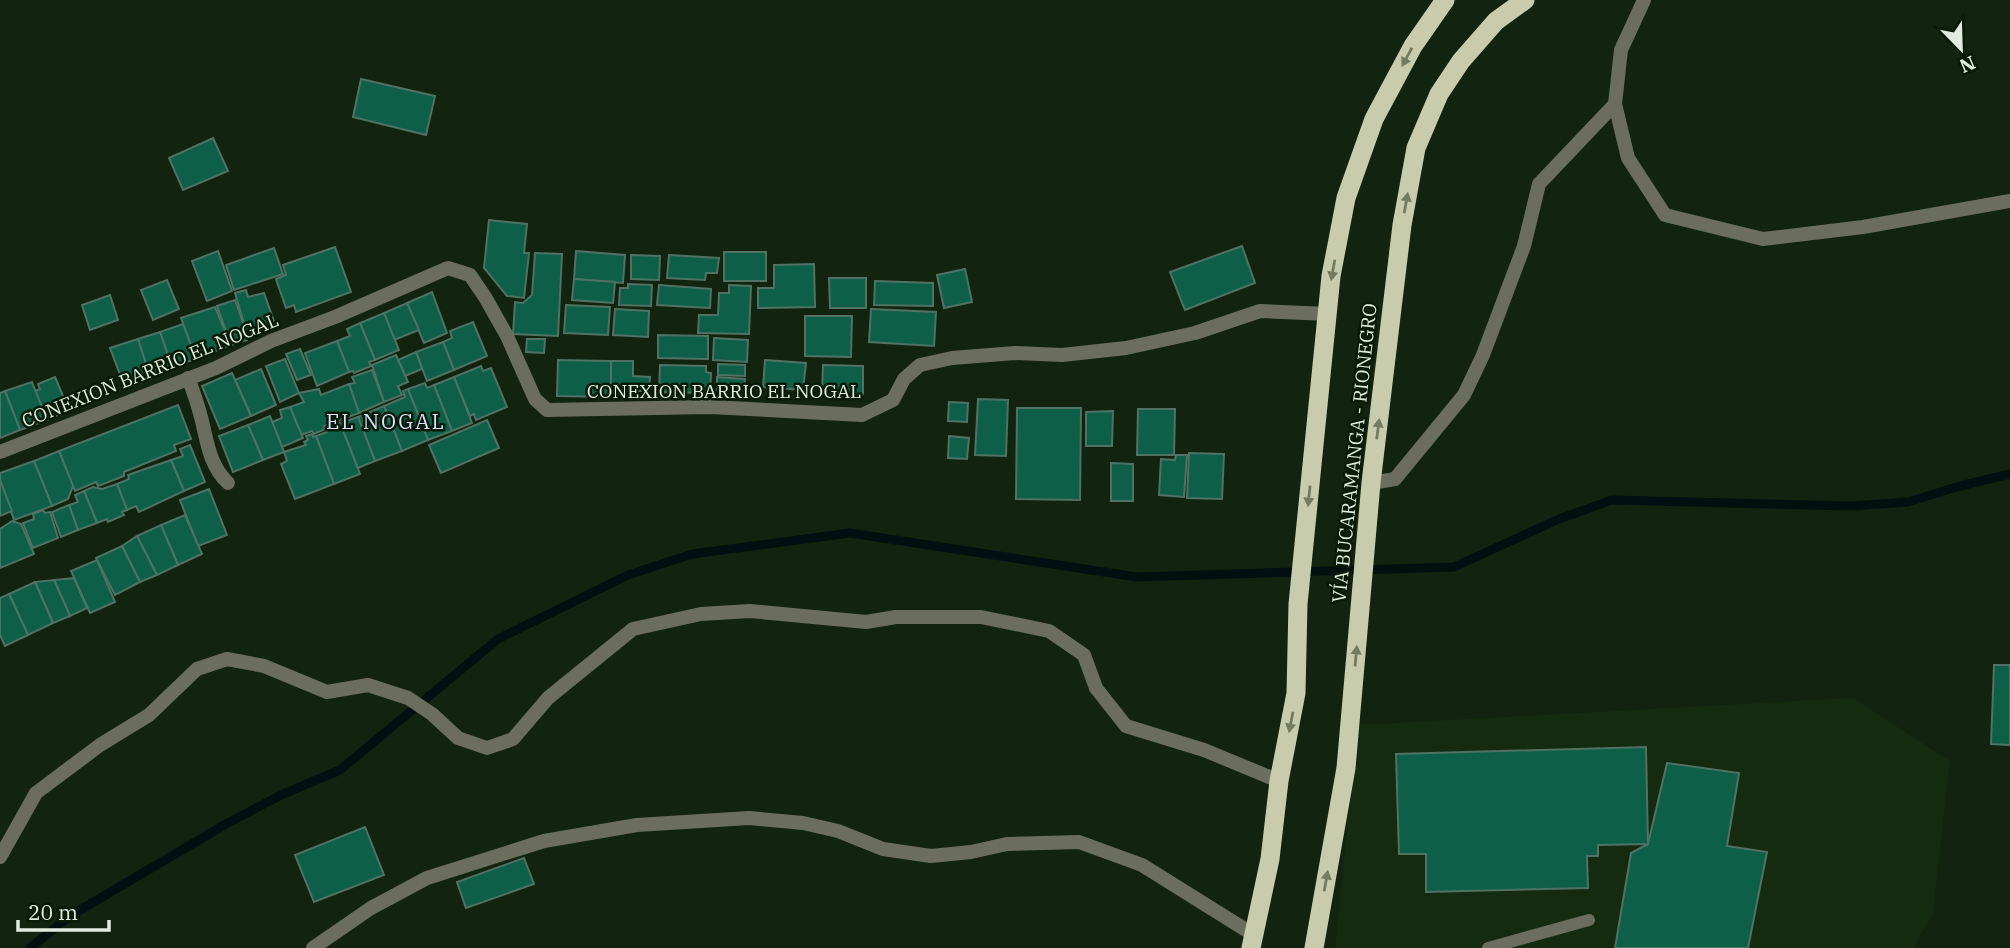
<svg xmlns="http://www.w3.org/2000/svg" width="2010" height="948" viewBox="0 0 2010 948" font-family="'IBM Plex Serif',serif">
<rect width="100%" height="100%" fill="#12240f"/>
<!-- built -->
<polygon fill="#142b10" points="1853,698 1950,761 1933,914 1913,948 1335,948 1358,725"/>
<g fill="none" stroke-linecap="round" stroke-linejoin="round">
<!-- stream -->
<polyline stroke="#001010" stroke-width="9" points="30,948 70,916 226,824 281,795 340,770 498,639 628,575 692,554 850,533 1137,577 1454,567 1559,519 1612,500 1851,506 1908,502 1960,486 2010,474"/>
</g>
<!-- building -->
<g fill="#0d5f48" stroke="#4f7264" stroke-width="2">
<polygon points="361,79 435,96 426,135 353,117"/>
<polygon points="213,138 228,171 183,190 169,158"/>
<polygon points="489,220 527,224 524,253 529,253 524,298 507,296 484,268"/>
<polygon points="1242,246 1255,283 1185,310 1170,272"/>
<polygon points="335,247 351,292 296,312 294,305 286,308 276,279 286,275 283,265"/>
<polygon points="274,248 283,274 234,290 226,265"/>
<polygon points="218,251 232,291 207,301 192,261"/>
<polygon points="576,251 625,255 623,283 574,279"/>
<rect x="724" y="252" width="42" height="29"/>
<polygon points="535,253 562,254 558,336 513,334 515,302 523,303 532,295"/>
<polygon points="631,255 660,256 659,280 631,279"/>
<polygon points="669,255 719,258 717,273 706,273 705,280 667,278"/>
<polygon points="814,264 815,307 758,308 758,288 774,288 774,265"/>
<polygon points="965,269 972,302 944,308 937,275"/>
<polygon points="829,278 866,278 866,308 830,308"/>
<polygon points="574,279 615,282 613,303 572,300"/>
<polygon points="167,280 179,309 153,320 141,290"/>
<polygon points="875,281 933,283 933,306 874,305"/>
<polygon points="628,284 652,285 651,306 619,305 620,288 628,288"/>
<polygon points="659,285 711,289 710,308 657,305"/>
<polygon points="729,285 751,286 749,334 698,333 699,315 718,315 719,293 729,293"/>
<polygon points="246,290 248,297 264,293 276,327 248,337 235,293"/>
<polygon points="432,292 447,333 424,343 407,303"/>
<polygon points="110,295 118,320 90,330 82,305"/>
<polygon points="235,300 248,337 247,340 231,345 217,306"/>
<polygon points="407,303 419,330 394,340 384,313"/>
<polygon points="566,305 610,307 608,335 564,333"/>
<polygon points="215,307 231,345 196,359 181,318"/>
<polygon points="615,309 649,311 648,337 613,335"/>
<polygon points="871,309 936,312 934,346 869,342"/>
<polygon points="384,313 399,350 375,360 360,323"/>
<polygon points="805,316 852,316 851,357 805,356"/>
<polygon points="473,322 487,356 454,370 443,342 452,338 450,331"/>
<polygon points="360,323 375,360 369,362 371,366 354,373 353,371 349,372 337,341 350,336 347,329"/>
<polygon points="183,324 196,359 172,367 160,332"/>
<polygon points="160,332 172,367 149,375 138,339"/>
<polygon points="658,335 708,336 708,359 658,358"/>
<polygon points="714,338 748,340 747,362 713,360"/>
<polygon points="138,339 151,379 125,388 110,348"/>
<polygon points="527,339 545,339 544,353 526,352"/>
<polygon points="337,341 349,372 317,386 305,353"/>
<polygon points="443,342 454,370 427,381 416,352"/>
<polygon points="300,349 311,375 297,380 286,354"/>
<polygon points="416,352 422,369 405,376 398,360"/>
<polygon points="396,355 408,382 398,386 402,395 384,402 372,365"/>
<polygon points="285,359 299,393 280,402 266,366"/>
<polygon points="558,360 611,361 612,397 557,396"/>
<polygon points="765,360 806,363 803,390 763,387"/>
<polygon points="611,361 633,361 633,376 650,377 649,391 611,391"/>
<polygon points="718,364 745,365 745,376 718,375"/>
<polygon points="660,365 706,366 706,372 711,373 710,393 659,392"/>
<polygon points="823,365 863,366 863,394 822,393"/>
<polygon points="481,366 483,371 491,368 507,407 476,420 474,414 470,416 454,377"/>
<polygon points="261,369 276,405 251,416 235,380"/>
<polygon points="372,370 384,402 359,413 349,384 355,383 352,377"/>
<polygon points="232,373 251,416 220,429 202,386"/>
<polygon points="55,377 69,410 47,420 35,391 40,389 38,384"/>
<polygon points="454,377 472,423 452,431 434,385"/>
<polygon points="717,377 745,379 744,391 717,390"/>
<polygon points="32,382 47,420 20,430 5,391"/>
<polygon points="425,383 427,388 434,385 452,431 428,440 408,389"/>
<polygon points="349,384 359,413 324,426 325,429 314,434 312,431 301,435 290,407 304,402 299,393 319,389 321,395"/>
<polygon points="408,389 428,440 402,451 384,406 405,397 403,391"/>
<polygon points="5,391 20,430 0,438 0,393"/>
<polygon points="978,399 1008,400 1006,456 975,455"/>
<polygon points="949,402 968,403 967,422 948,421"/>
<polygon points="178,405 191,439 174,445 176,451 124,472 124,476 98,486 96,482 75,491 59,451"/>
<polygon points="384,406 402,451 375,461 358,417"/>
<polygon points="290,407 303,438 282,447 272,422 282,418 280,410"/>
<polygon points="1017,408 1081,408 1080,500 1016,499"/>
<polygon points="1138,409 1175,409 1174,455 1137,455"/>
<polygon points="1113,411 1112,446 1086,446 1086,412"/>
<polygon points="270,416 284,452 263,460 248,425"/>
<polygon points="358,417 375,461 358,468 340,423"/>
<polygon points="487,420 499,448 441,473 429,445"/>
<polygon points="340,423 360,474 334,484 316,436 327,432 326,429"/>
<polygon points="248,425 263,460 233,472 219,436"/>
<polygon points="312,434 313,437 316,436 334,484 295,499 281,464 287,461 284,452 306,445 304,442 308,440 306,436"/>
<polygon points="949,436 969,438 967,459 948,458"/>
<polygon points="190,445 205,482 184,491 171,460 183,456 180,449"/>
<polygon points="59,451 73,486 68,499 52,506 34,461"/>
<polygon points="1189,453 1224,454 1222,499 1187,498"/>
<polygon points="1176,455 1187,455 1184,497 1159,495 1161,459 1175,460"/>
<polygon points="171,460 184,491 139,512 136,506 127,510 117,484 129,479 128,475"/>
<polygon points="34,461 52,506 14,520 0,480 0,473"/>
<polygon points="1111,463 1133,464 1133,501 1111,501"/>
<polygon points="0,480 12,511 0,516"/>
<polygon points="117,484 127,510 122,512 124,515 108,522 107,519 97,523 84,491 93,487 102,489"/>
<polygon points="209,489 227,535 198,546 180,500"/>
<polygon points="84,491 97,523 78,530 69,505 78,502 75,495"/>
<polygon points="69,505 78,530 61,537 52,512"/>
<polygon points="43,510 45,513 50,512 58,538 33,548 23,523 34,519 33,514"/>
<polygon points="185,515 202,554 178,565 161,525"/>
<polygon points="12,521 21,524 34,554 0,568 0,529"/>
<polygon points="161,525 178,565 157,575 137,536"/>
<polygon points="137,536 157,575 140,582 122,546"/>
<polygon points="122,546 140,582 115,595 96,558"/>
<polygon points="97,560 115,602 90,613 71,571"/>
<polygon points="74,578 87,608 70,616 54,580"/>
<polygon points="54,580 70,616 53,623 35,582"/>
<polygon points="35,582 53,623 28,635 9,594"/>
<polygon points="9,594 28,635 5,646 0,635 0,598"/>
<polygon points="1994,665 2010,665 2010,745 1991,744"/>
<polygon points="1646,747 1648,844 1598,845 1598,856 1587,856 1588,888 1426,892 1426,854 1399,854 1396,754"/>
<polygon points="1667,763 1739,773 1727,846 1767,852 1748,948 1615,948 1631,853 1648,844"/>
<polygon points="365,827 384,875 314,902 295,855"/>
<polygon points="524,858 534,884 466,908 457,882"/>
</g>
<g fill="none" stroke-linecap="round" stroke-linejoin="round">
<!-- service -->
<polyline stroke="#6b6d5f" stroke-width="12" points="1488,948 1589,920"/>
<!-- pedestrian -->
<polyline stroke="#6b6d5f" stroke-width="14" points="1371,483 1395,479 1464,395 1483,355 1524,246 1539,184 1615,104"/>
<!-- minor -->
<g stroke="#6b6d5f" stroke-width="14">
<polyline points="1644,0 1621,50 1615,104 1628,158 1665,215 1763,239 1863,227 2010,201"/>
<path d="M188 378C192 388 196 399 199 410 207 436 207 463 228 483"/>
<polyline points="0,452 216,368 271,341 335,317 448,268 470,275 485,297 507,336 535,399 547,410 710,407 862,415 893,400 904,379 920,365 952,358 1015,353 1062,355 1126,348 1195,333 1260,311 1328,314"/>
<polyline points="0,857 36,793 100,745 149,715 197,669 227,659 264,666 327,692 368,685 408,698 432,714 458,738 487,748 513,739 548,698 633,629 701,614 750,611 866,622 896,617 981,617 1049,631 1084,655 1096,688 1126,726 1204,750 1279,781"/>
<polyline points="313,948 371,908 427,878 544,841 637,825 749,818 803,823 838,831 883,849 931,856 971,852 1007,844 1079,842 1142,865 1254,935"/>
</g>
<!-- trunk -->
<g stroke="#c8ccac" stroke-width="19">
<polyline points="1251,948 1270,859 1279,781 1296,693 1298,604 1331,276 1346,198 1374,119 1413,46 1445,0"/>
<polyline points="1314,948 1346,768 1371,483 1402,225 1416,148 1439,94 1461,61 1496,21 1525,0"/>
</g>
</g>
<!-- one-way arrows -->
<defs><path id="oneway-solid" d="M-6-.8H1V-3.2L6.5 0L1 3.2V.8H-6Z" transform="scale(1.75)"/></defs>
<g fill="#727c61">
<use href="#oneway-solid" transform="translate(1407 57) rotate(118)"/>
<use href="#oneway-solid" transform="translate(1406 203) rotate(-80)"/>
<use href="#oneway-solid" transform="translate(1333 270) rotate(100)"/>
<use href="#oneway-solid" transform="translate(1378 429) rotate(-83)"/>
<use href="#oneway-solid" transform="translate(1309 496) rotate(96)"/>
<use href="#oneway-solid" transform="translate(1356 656) rotate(-85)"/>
<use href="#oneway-solid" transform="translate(1291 722) rotate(101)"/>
<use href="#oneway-solid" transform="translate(1326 881) rotate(-80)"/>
</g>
<g text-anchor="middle" stroke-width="5" stroke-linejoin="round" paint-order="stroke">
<!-- street labels -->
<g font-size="19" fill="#e0ecde" stroke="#091b06">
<text transform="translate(150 370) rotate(-22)" y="7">CONEXION BARRIO EL NOGAL</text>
<text x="724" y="398">CONEXION BARRIO EL NOGAL</text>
<text transform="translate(1354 453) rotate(-84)" y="7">VÍA BUCARAMANGA - RIONEGRO</text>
</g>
<!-- neighbourhood labels -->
<g font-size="21" letter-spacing="2" fill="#dbdffd" stroke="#091b06">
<text x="386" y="429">EL NOGAL</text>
</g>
</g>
<!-- north arrow -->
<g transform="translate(1961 49) rotate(157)" stroke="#091b06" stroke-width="5" paint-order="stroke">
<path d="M0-5L12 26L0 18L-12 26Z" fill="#e0ecde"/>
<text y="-10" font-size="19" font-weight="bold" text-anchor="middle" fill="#e0ecde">N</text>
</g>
<!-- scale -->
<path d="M18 920v10h91v-10" fill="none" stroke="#e0ecde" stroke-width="3.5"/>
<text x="28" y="920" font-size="21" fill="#e0ecde" stroke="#091b06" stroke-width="5" paint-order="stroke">20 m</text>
</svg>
